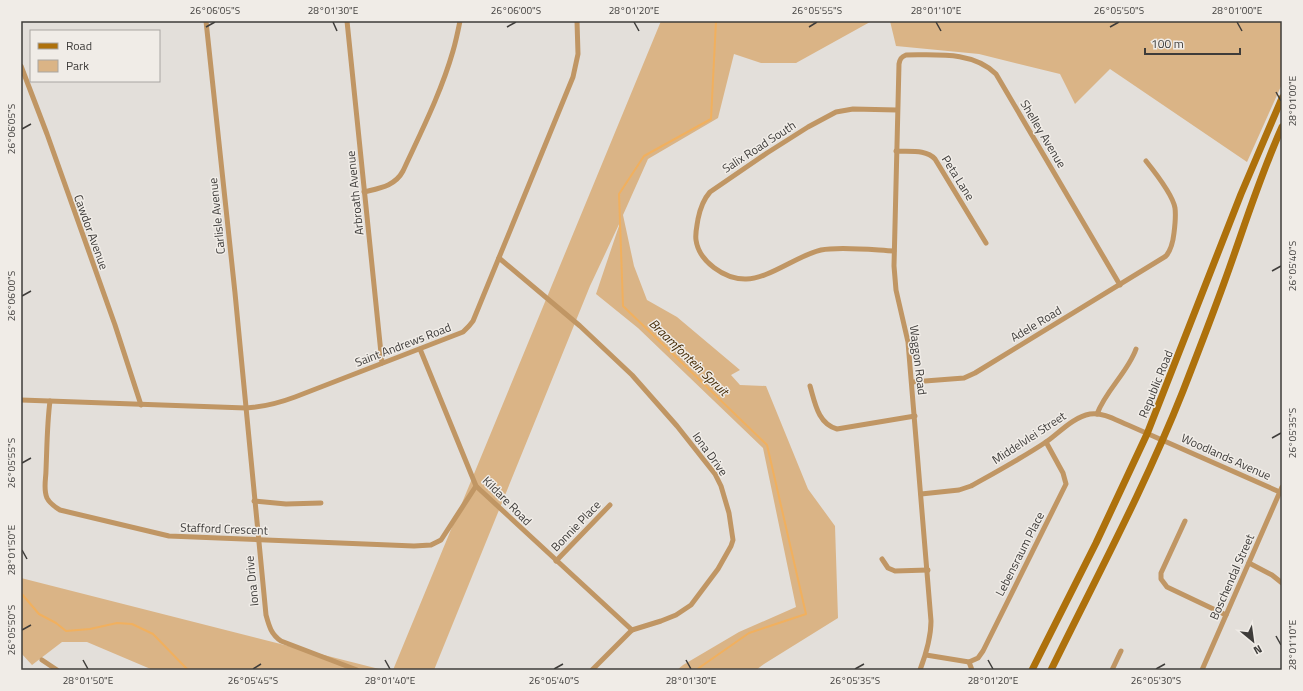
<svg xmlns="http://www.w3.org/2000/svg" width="1303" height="691" viewBox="0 0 1303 691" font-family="'Titillium Web',sans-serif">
<rect width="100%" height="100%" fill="#e3dfda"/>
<!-- green -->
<g fill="#dab486">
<polygon points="661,21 876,21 870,22 796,63 761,63 734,54 718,118 648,159 623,215 634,266 647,300 677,317 740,370 731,375 740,385 766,386 808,489 835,526 838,618 764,664 756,670 677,670 683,665 739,632 796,607 763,448 638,328 596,294 621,220 590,286 434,670 393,670"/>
<polygon points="890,21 1282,21 1282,84 1247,162 1110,69 1075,104 1060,74 979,54 896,46"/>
<polygon points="21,578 383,670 153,670 87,642 62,642 32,665 21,653"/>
</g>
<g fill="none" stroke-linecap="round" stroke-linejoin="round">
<!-- stream -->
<g stroke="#f1b05e" stroke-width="2">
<polyline points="21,593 39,614 56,623 66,631 90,629 117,623 132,624 153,634 188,670"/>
<polyline points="696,670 749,633 806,614 767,445 623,306 619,194 644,156 711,119 716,21"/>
</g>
<!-- minor -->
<g stroke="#c09664" stroke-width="5">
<path d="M206 21 235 293 266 615C269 626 271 634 281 641L357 670"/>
<polyline points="347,21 382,363"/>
<polyline points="21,66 47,134 115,325 141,405"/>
<path d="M896 151C909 152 926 149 935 159L986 243"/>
<path d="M364 192C380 188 395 186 403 171 421 132 441 93 453 51 456 41 458 31 460 21"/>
<path d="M894 251C874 250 840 246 821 250 798 255 767 280 745 279 725 279 699 262 696 240 695 233 697 226 698 219 700 209 703 200 710 192L767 153 808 127 836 112 853 109 897 110"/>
<polyline points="499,258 580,326 632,375 677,426 715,474 721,486 729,513 733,540 731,546 718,569 691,605 676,615 661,621 632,630 592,670"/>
<polyline points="420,349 476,486 632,630"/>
<path d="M912 382 964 378 975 373 1166 256C1171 250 1173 242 1174 233 1175 225 1176 216 1175 208 1173 196 1154 171 1146 161"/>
<path d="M810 386C815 403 818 424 837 429L915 416"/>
<path d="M21 400 246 408C264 407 279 403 295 397L463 332 469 326 473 321 573 77 578 54 577 21"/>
<path d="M50 401C47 424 47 447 46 470 46 479 43 489 47 498 50 504 55 507 60 510L169 536 414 546 431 545 441 540 476 486"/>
<path d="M1097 414C1106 390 1128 372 1136 349"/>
<path d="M921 494 959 490 971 486C996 472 1022 458 1046 442 1059 433 1073 417 1090 414 1103 412 1116 420 1128 425L1282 493"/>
<polyline points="254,501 286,504 321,503"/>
<polyline points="1185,521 1161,573 1161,579 1167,587 1226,615"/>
<polyline points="882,559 888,568 895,571 928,570"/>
<polyline points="556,561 610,505"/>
<polyline points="1249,563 1272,575 1282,583"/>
<polyline points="926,655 969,662 978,658 983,651 1066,484 1063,473 1046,442"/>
<polyline points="42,660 57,670"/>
<polyline points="969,662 972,670"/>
<path d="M920 670C926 654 931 638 931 621L908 342 896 290 894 266 899 64C900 59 901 57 906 55 936 55 973 51 996 74L1120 285"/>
<polyline points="1112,670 1121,651"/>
<polyline points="1202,670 1282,487"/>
</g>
<!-- secondary -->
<g stroke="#ae710c" stroke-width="7">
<polyline points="1032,670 1096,543 1147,434 1241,194 1282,98"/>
<path d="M1051 670C1096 578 1145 487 1183 391 1197 355 1211 319 1224 283 1243 231 1259 178 1282 127"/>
</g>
</g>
<!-- ticks -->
<path fill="none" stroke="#3e3c3a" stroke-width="1.5" d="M333 22 337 31M634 22 639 31M936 22 941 31M1237 22 1242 31M206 27 215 22M507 27 516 22M809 27 817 22M1110 27 1119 22M1276 92 1281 101M22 129 31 124M1272 271 1281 266M22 296 31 291M1272 438 1281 433M22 463 31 458M22 550 27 559M22 630 31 625M1276 636 1281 645M83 660 88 669M385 660 390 669M686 660 691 669M988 660 993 669M253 669 261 664M554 669 563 664M855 669 864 664M1156 669 1165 664"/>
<g text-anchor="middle" stroke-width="3" stroke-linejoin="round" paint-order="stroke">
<!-- street labels -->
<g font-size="12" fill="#3e3c3a" stroke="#f0ece7">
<text transform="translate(1043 134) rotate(59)" y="4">Shelley Avenue</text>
<text transform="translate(759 147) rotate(-33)" y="4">Salix Road South</text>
<text transform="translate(958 178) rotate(58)" y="4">Peta Lane</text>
<text transform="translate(355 193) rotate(-96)" y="4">Arbroath Avenue</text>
<text transform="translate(217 216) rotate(-96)" y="4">Carlisle Avenue</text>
<text transform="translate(91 232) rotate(70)" y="4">Cawdor Avenue</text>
<text transform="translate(1036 324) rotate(-31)" y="4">Adele Road</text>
<text transform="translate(403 345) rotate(-21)" y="4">Saint Andrews Road</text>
<text transform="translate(918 360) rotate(83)" y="4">Waggon Road</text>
<text transform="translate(1156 384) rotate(-68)" y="4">Republic Road</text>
<text transform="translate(1029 438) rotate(-33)" y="4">Middelvlei Street</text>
<text transform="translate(710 454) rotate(54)" y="4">Iona Drive</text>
<text transform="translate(1226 457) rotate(24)" y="4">Woodlands Avenue</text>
<text transform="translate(507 501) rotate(45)" y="4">Kildare Road</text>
<text transform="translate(576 526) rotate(-46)" y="4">Bonnie Place</text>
<text transform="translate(224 529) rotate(2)" y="4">Stafford Crescent</text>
<text transform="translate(1020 554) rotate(-63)" y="4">Lebensraum Place</text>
<text transform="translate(1232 577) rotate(-66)" y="4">Boschendal Street</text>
<text transform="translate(252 581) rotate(-96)" y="4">Iona Drive</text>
</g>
<!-- water labels -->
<g font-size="13" font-style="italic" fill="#442a05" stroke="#f0ece7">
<text transform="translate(689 357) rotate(44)" y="5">Braamfontein Spruit</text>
</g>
</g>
<!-- border -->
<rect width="1303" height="691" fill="none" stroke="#f0ece7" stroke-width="44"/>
<!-- legend -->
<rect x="30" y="30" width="130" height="52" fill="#f0ece7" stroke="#a9a6a2"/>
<rect x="38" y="43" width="20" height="6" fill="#ae710c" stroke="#a9a6a2"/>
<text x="66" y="50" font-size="12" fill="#3e3c3a">Road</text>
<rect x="38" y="60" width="20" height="12" fill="#dab486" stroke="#a9a6a2"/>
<text x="66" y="70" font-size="12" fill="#3e3c3a">Park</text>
<!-- north arrow -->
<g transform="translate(1253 641) rotate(151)" stroke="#f0ece7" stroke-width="3" paint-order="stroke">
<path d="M0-3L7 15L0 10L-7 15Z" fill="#3e3c3a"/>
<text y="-6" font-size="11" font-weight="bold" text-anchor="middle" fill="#3e3c3a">N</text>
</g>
<!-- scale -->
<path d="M1145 48v6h95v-6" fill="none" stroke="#3e3c3a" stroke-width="2"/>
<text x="1151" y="48" font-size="12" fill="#3e3c3a" stroke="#f0ece7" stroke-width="3" paint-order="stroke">100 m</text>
<rect x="22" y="22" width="1259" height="647" fill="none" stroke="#3e3c3a" stroke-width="1.5"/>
<g font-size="10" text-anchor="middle" fill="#3e3c3a">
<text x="215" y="14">26°06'05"S</text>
<text x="333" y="14">28°01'30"E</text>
<text x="516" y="14">26°06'00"S</text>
<text x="634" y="14">28°01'20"E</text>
<text x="817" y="14">26°05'55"S</text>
<text x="936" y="14">28°01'10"E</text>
<text x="1119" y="14">26°05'50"S</text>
<text x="1237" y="14">28°01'00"E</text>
<text transform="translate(1292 101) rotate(-90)" y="4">28°01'00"E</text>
<text transform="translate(11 129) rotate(-90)" y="4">26°06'05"S</text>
<text transform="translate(1292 266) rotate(-90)" y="4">26°05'40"S</text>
<text transform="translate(11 296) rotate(-90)" y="4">26°06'00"S</text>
<text transform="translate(1292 433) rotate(-90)" y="4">26°05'35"S</text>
<text transform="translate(11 463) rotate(-90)" y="4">26°05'55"S</text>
<text transform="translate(11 550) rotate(-90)" y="4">28°01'50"E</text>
<text transform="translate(11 630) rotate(-90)" y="4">26°05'50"S</text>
<text transform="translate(1292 645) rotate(-90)" y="4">28°01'10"E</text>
<text x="88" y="684">28°01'50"E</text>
<text x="253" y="684">26°05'45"S</text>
<text x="390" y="684">28°01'40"E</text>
<text x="554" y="684">26°05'40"S</text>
<text x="691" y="684">28°01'30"E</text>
<text x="855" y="684">26°05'35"S</text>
<text x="993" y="684">28°01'20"E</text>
<text x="1156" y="684">26°05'30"S</text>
</g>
</svg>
